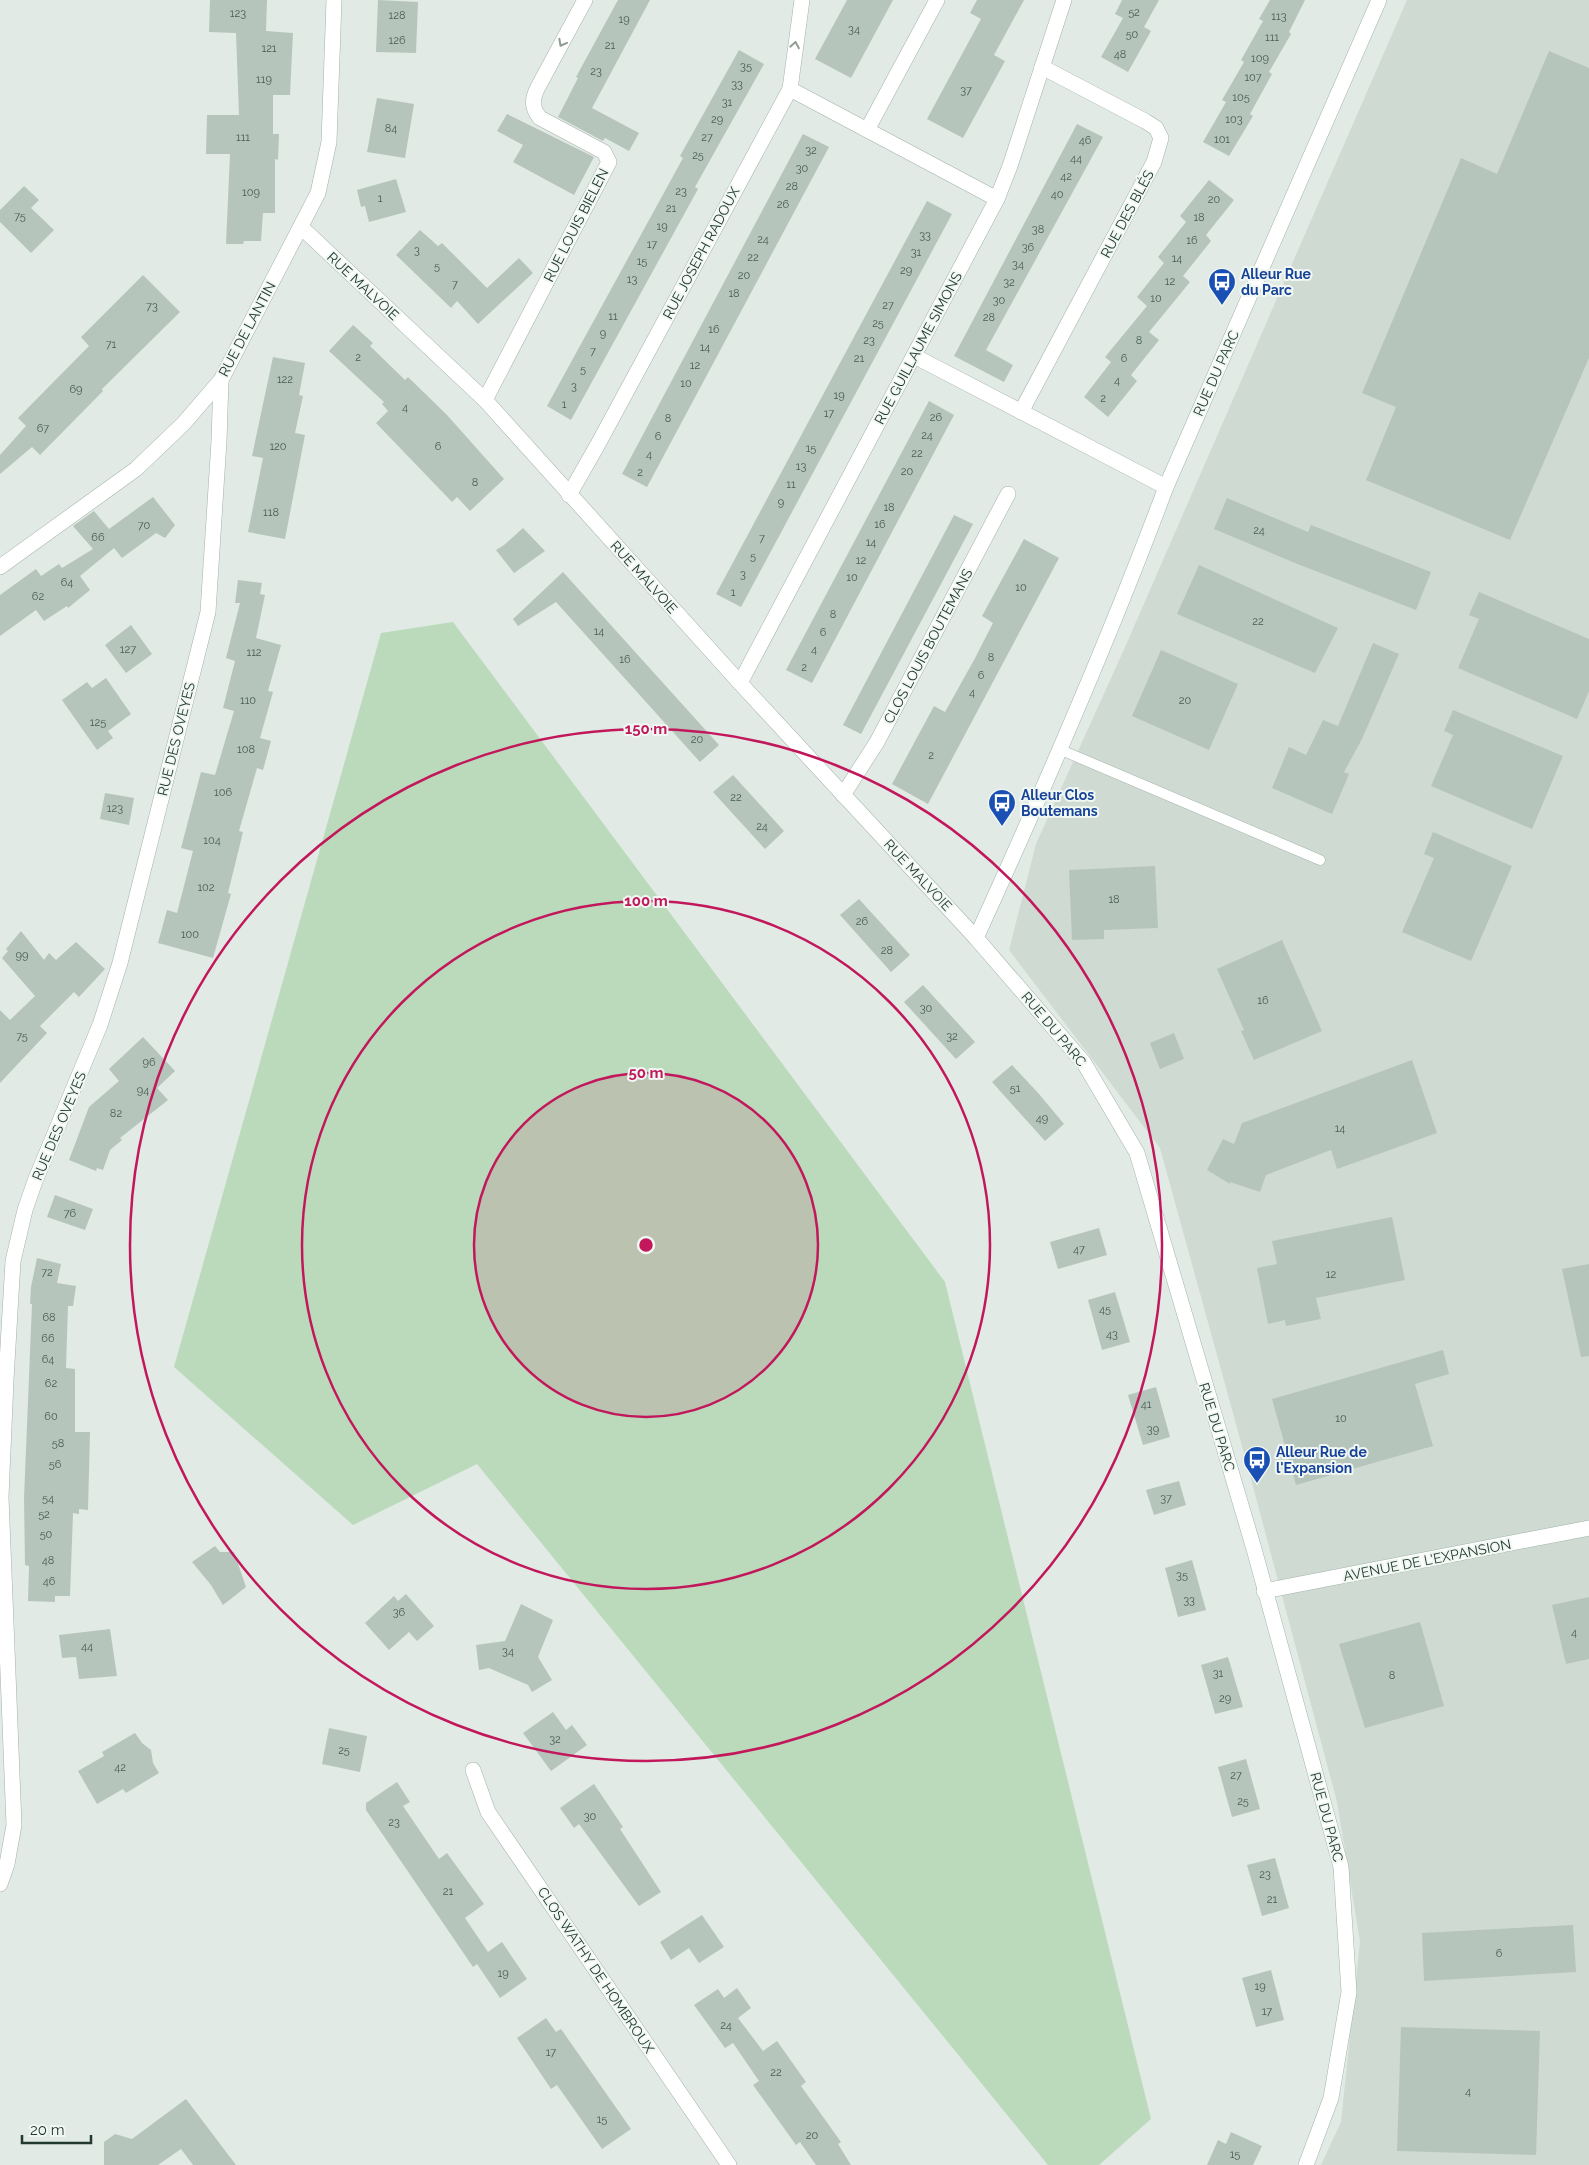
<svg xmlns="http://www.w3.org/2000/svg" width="1589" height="2165" viewBox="0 0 1589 2165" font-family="Raleway,sans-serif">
<rect width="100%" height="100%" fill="#e1eae4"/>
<!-- built -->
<polygon fill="#cfdad2" points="1407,0 1589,0 1589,2165 1321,2165 1341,2122 1360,1941 1337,1802 1247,1464 1160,1148 1009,950 1036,844 1126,645"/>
<!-- green -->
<polygon fill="#bbdabc" points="453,622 945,1282 1151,2119 1099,2165 1048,2165 477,1464 353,1525 174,1367 381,633"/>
<!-- building -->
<g fill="#b6c5bc">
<polygon points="210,0 267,0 266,31 293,33 290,95 273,95 273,134 279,134 278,160 275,159 275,213 263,213 261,241 244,241 243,244 226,244 230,154 206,154 207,115 239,115 236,33 209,32"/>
<polygon points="378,0 418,2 416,53 376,52"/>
<polygon points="618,0 650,0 592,108 639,133 629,151 605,138 603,141 558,117 578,78 576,77"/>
<polygon points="847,0 893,0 851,78 815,59"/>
<polygon points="977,0 1024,0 994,55 1005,61 963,138 927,119 981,19 970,13"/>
<polygon points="1122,0 1159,0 1144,27 1151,31 1128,72 1101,57 1123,18 1115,14"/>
<polygon points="1270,0 1305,0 1289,32 1291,34 1269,72 1272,74 1250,114 1253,116 1229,156 1203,142 1226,102 1222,100 1244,62 1241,60 1263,21 1259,19"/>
<polygon points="739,50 764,64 695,187 698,189 571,420 547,406 683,158 680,156"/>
<polygon points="1549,51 1589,68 1589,358 1510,540 1366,480 1396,407 1362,393 1461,158 1497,174"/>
<polygon points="377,98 414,104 405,158 367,152"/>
<polygon points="507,114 594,157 574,195 513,162 523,145 497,131"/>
<polygon points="1077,124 1103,137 986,350 1013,365 1004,382 954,356"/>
<polygon points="803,134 829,147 647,487 622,474"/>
<polygon points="396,179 406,212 369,222 365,206 361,207 357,190"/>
<polygon points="1209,180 1234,200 1206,235 1211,241 1183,276 1190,282 1149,332 1159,340 1131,375 1137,381 1108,417 1084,397 1111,362 1105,357 1147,306 1137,297 1164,263 1158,257 1186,222 1180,216"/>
<polygon points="24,186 39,200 31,208 54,230 31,253 0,222 0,210"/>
<polygon points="927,201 952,214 741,607 716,594"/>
<polygon points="420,230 438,246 442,243 487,288 519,258 533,273 478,324 457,301 451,308 396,255"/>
<polygon points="143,275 180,312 102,389 103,391 40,455 32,447 0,474 0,455 26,426 18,418 89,346 81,337"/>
<polygon points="353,325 373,343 370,346 405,380 408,377 447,415 504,479 470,511 457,497 452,502 376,423 388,411 382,404 384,402 329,351"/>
<polygon points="273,357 305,363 299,395 303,396 295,433 305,435 285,539 248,532 263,458 252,456"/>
<polygon points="929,401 954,415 812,683 786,670"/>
<polygon points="153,497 175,525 165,538 156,533 122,558 114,548 80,576 90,590 68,608 67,606 44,621 36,610 0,636 0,595 36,569 41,576 59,564 62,568 93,549 73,526 94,511 109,529"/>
<polygon points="1227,498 1308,532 1311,525 1431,572 1416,610 1295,563 1214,529"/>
<polygon points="954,515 973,524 861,734 843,725"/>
<polygon points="523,528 545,551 514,573 496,550 504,545"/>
<polygon points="1024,539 1059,558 928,804 892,784 934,706 945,712 974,660 993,623 982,616"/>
<polygon points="1199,565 1338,628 1315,673 1177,614"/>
<polygon points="563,572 719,745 700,762 556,602 518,626 513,619"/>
<polygon points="238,580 262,583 260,594 265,595 256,638 281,645 268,691 273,692 260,738 271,741 263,770 257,768 239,831 243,832 228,893 231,894 213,958 158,943 167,910 177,913 193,851 181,848 201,772 215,775 234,711 223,708 235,661 226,658 240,603 235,603"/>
<polygon points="1479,592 1589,639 1589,691 1577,719 1458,668 1479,619 1469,615"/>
<polygon points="131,625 152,654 126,673 105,645"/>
<polygon points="1373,643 1399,654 1362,739 1344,772 1349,774 1332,814 1272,788 1289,747 1306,755 1323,720 1338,726"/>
<polygon points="1161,650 1238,684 1209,750 1132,716"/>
<polygon points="106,678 131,714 108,731 113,738 97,750 62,700 87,682 92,688"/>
<polygon points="1453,710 1563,756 1532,829 1431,786 1453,735 1444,731"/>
<polygon points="733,775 784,831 765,849 713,792"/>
<polygon points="105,793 134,798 129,825 100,819"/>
<polygon points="1433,832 1512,866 1471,961 1402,932 1434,858 1424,854"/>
<polygon points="1155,866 1158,928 1104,930 1104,939 1072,940 1069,870"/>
<polygon points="859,899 910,955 891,972 840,915"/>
<polygon points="21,931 44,960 49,953 56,960 76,942 105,969 79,997 74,992 40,1026 47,1033 0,1083 0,1010 10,1020 35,996 2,958 8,951 6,949"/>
<polygon points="1282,940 1322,1031 1254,1060 1241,1031 1244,1030 1217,969"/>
<polygon points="923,985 975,1042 956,1059 904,1002"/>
<polygon points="1174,1033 1184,1059 1160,1069 1150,1043"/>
<polygon points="143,1037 175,1071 157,1088 168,1100 120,1138 122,1140 110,1150 103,1170 97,1168 96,1171 69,1160 89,1107 119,1081 109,1069"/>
<polygon points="1412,1060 1437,1133 1337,1169 1331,1150 1266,1175 1260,1192 1230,1182 1230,1184 1207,1170 1223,1139 1234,1144 1242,1123"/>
<polygon points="1012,1065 1039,1094 1064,1124 1045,1141 992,1082"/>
<polygon points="55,1195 93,1209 85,1230 47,1217"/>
<polygon points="1392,1217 1405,1280 1316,1298 1321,1319 1286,1326 1285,1320 1268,1324 1257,1268 1277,1264 1272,1241"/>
<polygon points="1099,1228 1107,1255 1058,1269 1050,1242"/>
<polygon points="37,1258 61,1264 57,1283 76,1286 73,1306 68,1306 66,1368 75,1369 75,1432 90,1432 88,1510 79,1509 79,1514 73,1513 70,1596 55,1596 55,1602 28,1601 29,1566 25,1565 24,1498 32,1304 30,1304 31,1287"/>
<polygon points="1589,1264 1589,1356 1581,1357 1562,1269"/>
<polygon points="1115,1292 1130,1342 1102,1350 1088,1300"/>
<polygon points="1443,1350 1449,1374 1415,1384 1433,1446 1296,1485 1272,1399"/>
<polygon points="1156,1387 1170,1437 1143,1445 1128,1395"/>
<polygon points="1179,1481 1186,1505 1154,1515 1146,1490"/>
<polygon points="215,1546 220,1552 234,1552 246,1587 223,1605 211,1585 192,1562"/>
<polygon points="1192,1560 1206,1610 1178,1617 1165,1568"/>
<polygon points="406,1594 434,1626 417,1641 409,1632 389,1650 365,1623 394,1596 398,1601"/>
<polygon points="1589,1597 1589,1659 1566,1664 1552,1605"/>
<polygon points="521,1604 553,1620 538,1657 552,1680 532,1692 528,1685 489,1668 479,1670 476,1645 505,1641"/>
<polygon points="1420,1622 1444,1706 1365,1728 1339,1644"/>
<polygon points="110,1629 117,1676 79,1679 76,1657 62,1658 59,1635"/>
<polygon points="1228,1657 1243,1707 1215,1714 1201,1665"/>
<polygon points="553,1712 566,1730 572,1725 587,1745 551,1771 523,1733"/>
<polygon points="329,1728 367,1736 360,1772 322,1764"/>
<polygon points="135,1733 142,1743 151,1750 153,1763 159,1773 126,1793 123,1789 97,1804 78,1771 104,1756 102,1752"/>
<polygon points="1246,1759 1260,1809 1232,1817 1218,1767"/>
<polygon points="397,1782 410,1802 403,1806 439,1859 447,1853 484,1904 465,1918 488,1952 502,1942 527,1979 500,1998 477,1964 473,1967 366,1810 366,1803"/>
<polygon points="594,1784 623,1827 620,1829 661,1892 639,1906 579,1824 574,1828 560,1808"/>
<polygon points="1275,1858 1289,1908 1262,1916 1247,1865"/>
<polygon points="702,1915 724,1947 699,1963 689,1948 671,1960 660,1942"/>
<polygon points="1573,1925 1576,1972 1424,1981 1422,1933"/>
<polygon points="1271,1970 1284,2020 1256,2027 1242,1978"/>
<polygon points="737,1988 751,2008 738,2018 763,2051 777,2041 806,2082 801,2086 841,2142 838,2144 851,2165 816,2165 800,2142 796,2145 753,2085 759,2081 733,2043 725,2048 694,2005 718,1989 724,1998"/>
<polygon points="546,2018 556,2032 561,2029 631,2129 602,2149 557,2085 551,2089 517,2038"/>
<polygon points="1401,2027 1540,2031 1536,2155 1397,2151"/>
<polygon points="186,2099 236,2165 193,2165 181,2149 158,2165 104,2165 104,2142 115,2134 132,2139"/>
<polygon points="1231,2132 1262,2146 1253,2165 1207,2165 1218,2140 1226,2144"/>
</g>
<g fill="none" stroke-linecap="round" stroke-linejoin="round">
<defs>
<polyline id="lane" points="1061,750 1320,860"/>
<g id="street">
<polyline points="790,89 997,199"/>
<polyline points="867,130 937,0"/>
<polyline points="301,227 485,400 740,683 976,938"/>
<polyline points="914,356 1166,487"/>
<path d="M485 400 609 162 604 152 540 118C531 107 532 99 538 87L585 0"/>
<polyline points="1021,412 1154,162 1161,138 1156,128 1145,121 1042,67"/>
<polyline points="569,495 597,446 790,89 802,0"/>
<polyline points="0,567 136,469 184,423 221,380 318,193 329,142 334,0"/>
<polyline points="740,683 997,199 1010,166 1064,0"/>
<polyline points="843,795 877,742 1008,494"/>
<polyline points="473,1770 488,1812 729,2165"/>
<polyline points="0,1884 7,1864 14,1825 1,1497 6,1380 13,1261 25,1210 35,1181 100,1025 120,963 208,612 219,441 221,380"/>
</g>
<g id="secondary">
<polyline points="1264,1591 1589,1528"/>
<path d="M1306 2165 1331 2098 1349 1992 1341 1867 1254 1549 1137 1153 1084 1063 976 938C1044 789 1109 640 1166 487L1379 0"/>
</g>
</defs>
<!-- lane casing -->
<use href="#lane" stroke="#a4b2aa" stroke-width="11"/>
<!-- street casing -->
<use href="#street" stroke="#a4b2aa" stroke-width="16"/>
<!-- secondary casing -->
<use href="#secondary" stroke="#a0b5a9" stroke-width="16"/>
<!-- lane -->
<use href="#lane" stroke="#fff" stroke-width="10"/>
<!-- street -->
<use href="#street" stroke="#fff" stroke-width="15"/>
<!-- secondary -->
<use href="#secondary" stroke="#fff" stroke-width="15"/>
</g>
<!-- one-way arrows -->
<defs><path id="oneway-chevron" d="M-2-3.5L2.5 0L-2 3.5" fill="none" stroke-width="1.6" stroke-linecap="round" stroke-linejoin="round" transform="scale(1.25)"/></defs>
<g stroke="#909c96">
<use href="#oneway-chevron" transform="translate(562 43) rotate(118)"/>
<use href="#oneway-chevron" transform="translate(795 45) rotate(-80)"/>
</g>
<!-- distance rings -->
<circle cx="646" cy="1245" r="172" fill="#c2185b" fill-opacity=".12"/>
<g fill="none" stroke="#c2185b" stroke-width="2.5">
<circle cx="646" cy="1245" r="172"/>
<circle cx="646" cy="1245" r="344"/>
<circle cx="646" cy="1245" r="516"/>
</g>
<!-- icons -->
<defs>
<symbol id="bus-pin" viewBox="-11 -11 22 30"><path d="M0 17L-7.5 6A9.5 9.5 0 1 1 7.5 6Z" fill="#1a4fb4" stroke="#f1f7f3"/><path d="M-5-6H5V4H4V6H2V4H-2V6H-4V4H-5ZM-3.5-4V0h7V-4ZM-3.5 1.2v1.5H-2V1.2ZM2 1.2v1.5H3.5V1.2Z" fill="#fff"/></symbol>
</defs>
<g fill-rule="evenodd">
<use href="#bus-pin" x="1206" y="266" width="32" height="43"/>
<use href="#bus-pin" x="986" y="787" width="32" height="43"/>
<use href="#bus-pin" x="1241" y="1444" width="32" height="43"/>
</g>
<g text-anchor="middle" stroke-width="4" stroke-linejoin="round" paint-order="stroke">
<!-- number labels -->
<g font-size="11" fill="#475d52">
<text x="1134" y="16">52</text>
<text x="238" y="17">123</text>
<text x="397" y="19">128</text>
<text x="1279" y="20">113</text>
<text x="624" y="23">19</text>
<text x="854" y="33">34</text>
<text x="1132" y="38">50</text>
<text x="1272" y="41">111</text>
<text x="397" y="44">126</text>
<text x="610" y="49">21</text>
<text x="269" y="52">121</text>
<text x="1120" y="58">48</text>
<text x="1260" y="62">109</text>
<text x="746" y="70">35</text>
<text x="596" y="75">23</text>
<text x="1253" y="81">107</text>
<text x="264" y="83">119</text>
<text x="737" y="88">33</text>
<text x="966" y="94">37</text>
<text x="1241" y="101">105</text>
<text x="727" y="106">31</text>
<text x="717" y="123">29</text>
<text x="1234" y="123">103</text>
<text x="391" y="132">84</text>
<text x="243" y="141">111</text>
<text x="707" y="141">27</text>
<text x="1222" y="143">101</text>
<text x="1085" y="144">46</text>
<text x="811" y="154">32</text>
<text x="698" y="159">25</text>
<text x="1076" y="162">44</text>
<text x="802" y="172">30</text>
<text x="1066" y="180">42</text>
<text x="792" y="190">28</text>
<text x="681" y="195">23</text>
<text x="251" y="196">109</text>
<text x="1057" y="198">40</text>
<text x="380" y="202">1</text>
<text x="1214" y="203">20</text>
<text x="783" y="208">26</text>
<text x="671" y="212">21</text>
<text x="20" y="220">75</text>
<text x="1199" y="221">18</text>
<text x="662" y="230">19</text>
<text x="1038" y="233">38</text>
<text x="925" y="239">33</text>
<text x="763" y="243">24</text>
<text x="1192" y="244">16</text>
<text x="652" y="248">17</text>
<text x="1028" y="251">36</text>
<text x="417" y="254">3</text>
<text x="916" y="256">31</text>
<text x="753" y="261">22</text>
<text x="1177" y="262">14</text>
<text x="642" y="265">15</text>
<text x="1018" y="268">34</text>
<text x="437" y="270">5</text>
<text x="906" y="274">29</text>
<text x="744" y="279">20</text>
<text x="632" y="283">13</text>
<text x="1170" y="285">12</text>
<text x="1009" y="286">32</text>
<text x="455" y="288">7</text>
<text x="734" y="297">18</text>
<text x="1156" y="302">10</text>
<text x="999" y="304">30</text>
<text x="888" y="309">27</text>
<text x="152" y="310">73</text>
<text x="613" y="320">11</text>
<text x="989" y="321">28</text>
<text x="878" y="327">25</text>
<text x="714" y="333">16</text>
<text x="603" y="337">9</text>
<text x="869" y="344">23</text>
<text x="1139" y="344">8</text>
<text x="111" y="348">71</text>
<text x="705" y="351">14</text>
<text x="593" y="355">7</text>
<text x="358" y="361">2</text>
<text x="859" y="362">21</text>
<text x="1124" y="362">6</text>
<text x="695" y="369">12</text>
<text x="583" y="373">5</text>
<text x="285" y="383">122</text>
<text x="1117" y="384">4</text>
<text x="686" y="387">10</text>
<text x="574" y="390">3</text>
<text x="76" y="393">69</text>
<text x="839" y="399">19</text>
<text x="1103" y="402">2</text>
<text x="564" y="408">1</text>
<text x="405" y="411">4</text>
<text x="829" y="417">17</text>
<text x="936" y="421">26</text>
<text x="668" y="422">8</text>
<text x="43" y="432">67</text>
<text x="927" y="439">24</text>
<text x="658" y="440">6</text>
<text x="278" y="450">120</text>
<text x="438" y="450">6</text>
<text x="811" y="452">15</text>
<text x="917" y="457">22</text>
<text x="649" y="458">4</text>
<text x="801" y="470">13</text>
<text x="907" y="475">20</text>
<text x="640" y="476">2</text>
<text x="475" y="486">8</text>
<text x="791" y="488">11</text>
<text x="781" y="506">9</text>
<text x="889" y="511">18</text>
<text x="271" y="516">118</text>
<text x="880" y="528">16</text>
<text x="144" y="529">70</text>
<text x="1259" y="534">24</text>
<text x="98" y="541">66</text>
<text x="762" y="542">7</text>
<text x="871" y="546">14</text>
<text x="753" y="560">5</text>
<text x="861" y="564">12</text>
<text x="743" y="578">3</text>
<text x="852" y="581">10</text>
<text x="67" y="586">64</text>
<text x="1021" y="591">10</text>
<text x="733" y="596">1</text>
<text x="38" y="600">62</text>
<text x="833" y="618">8</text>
<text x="1258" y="625">22</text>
<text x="599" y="635">14</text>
<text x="823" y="636">6</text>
<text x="128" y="653">127</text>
<text x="814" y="653">4</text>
<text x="254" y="656">112</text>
<text x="991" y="661">8</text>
<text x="625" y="663">16</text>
<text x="804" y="671">2</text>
<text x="981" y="679">6</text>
<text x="972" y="696">4</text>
<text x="248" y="704">110</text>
<text x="1185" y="704">20</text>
<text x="98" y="726">125</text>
<text x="697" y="743">20</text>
<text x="246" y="753">108</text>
<text x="931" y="759">2</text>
<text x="223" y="796">106</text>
<text x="736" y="801">22</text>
<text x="115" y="812">123</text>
<text x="762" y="830">24</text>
<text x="212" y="844">104</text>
<text x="206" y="891">102</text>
<text x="1114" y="903">18</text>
<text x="862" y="925">26</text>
<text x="190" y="938">100</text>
<text x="887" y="954">28</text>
<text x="22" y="959">99</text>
<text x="1263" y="1004">16</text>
<text x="926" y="1012">30</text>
<text x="22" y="1040">75</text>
<text x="952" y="1040">32</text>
<text x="149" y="1066">96</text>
<text x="1015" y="1092">51</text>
<text x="143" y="1094">94</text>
<text x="116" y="1117">82</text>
<text x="1042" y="1122">49</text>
<text x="1340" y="1132">14</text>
<text x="70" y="1217">76</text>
<text x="1079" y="1253">47</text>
<text x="47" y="1276">72</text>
<text x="1331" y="1278">12</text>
<text x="1105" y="1313">45</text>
<text x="49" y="1321">68</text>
<text x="1112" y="1338">43</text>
<text x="48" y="1342">66</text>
<text x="48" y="1363">64</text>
<text x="51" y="1387">62</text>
<text x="1146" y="1408">41</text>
<text x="51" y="1420">60</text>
<text x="1341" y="1422">10</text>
<text x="1153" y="1433">39</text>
<text x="58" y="1447">58</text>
<text x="55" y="1468">56</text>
<text x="48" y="1502">54</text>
<text x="1166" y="1502">37</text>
<text x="44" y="1518">52</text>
<text x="46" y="1538">50</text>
<text x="48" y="1564">48</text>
<text x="1182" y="1579">35</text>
<text x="49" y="1585">46</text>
<text x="1189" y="1604">33</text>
<text x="399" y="1616">36</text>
<text x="1574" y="1636">4</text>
<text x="87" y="1650">44</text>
<text x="508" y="1655">34</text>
<text x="1218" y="1677">31</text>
<text x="1392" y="1679">8</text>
<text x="1225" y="1702">29</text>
<text x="555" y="1743">32</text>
<text x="344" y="1754">25</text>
<text x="120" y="1771">42</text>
<text x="1236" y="1779">27</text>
<text x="1243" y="1805">25</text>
<text x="590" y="1820">30</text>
<text x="394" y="1826">23</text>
<text x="1265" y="1878">23</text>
<text x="448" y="1895">21</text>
<text x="1272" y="1903">21</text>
<text x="1499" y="1957">6</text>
<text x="503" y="1977">19</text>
<text x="1260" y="1990">19</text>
<text x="1267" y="2015">17</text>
<text x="726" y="2029">24</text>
<text x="551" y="2056">17</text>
<text x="776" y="2076">22</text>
<text x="1468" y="2095">4</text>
<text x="602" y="2123">15</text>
<text x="812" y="2139">20</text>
<text x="1235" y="2158">15</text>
</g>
<!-- street labels -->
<g font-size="14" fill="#223a2e" stroke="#f1f7f3">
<text transform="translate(1127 214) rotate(-62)" y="5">RUE DES BLÉS</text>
<text transform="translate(576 225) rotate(-63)" y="5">RUE LOUIS BIELEN</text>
<text transform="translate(701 253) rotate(-62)" y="5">RUE JOSEPH RADOUX</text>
<text transform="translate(363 286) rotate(43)" y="5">RUE MALVOIE</text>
<text transform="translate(247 329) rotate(-62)" y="5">RUE DE LANTIN</text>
<text transform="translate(918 348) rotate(-62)" y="5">RUE GUILLAUME SIMONS</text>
<text transform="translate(1216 373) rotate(-66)" y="5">RUE DU PARC</text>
<text transform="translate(644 577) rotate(48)" y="5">RUE MALVOIE</text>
<text transform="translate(928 646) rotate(-62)" y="5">CLOS LOUIS BOUTEMANS</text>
<text transform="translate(176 739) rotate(-76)" y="5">RUE DES OVEYES</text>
<text transform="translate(918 875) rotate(47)" y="5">RUE MALVOIE</text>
<text transform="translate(1054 1029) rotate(50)" y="5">RUE DU PARC</text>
<text transform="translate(59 1126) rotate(-67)" y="5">RUE DES OVEYES</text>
<text transform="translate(1217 1427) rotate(73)" y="5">RUE DU PARC</text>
<text transform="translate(1427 1560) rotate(-11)" y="5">AVENUE DE L'EXPANSION</text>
<text transform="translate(1327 1817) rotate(75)" y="5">RUE DU PARC</text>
<text transform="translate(596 1970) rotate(56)" y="5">CLOS WATHY DE HOMBROUX</text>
</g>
<!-- transit labels -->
<g font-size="14" font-weight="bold" fill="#164399" stroke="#f1f7f3" text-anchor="start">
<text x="1241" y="279">Alleur Rue<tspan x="1241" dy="16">du Parc</tspan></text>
<text x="1021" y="800">Alleur Clos<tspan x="1021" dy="16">Boutemans</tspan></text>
<text x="1276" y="1457">Alleur Rue de<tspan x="1276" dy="16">l'Expansion</tspan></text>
</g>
</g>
<circle cx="646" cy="1245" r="8" fill="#c2185b" stroke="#f1f7f3" stroke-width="2.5"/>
<g font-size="15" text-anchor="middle" font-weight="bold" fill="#c2185b" stroke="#f1f7f3" stroke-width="4" stroke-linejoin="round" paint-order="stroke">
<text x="646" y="734">150 m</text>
<text x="646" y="906">100 m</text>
<text x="646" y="1078">50 m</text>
</g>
<!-- scale -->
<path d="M22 2135v8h69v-8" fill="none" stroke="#223a2e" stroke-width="2.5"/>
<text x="30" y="2135" font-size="15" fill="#223a2e" stroke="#f1f7f3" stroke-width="4" paint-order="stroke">20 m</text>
</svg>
